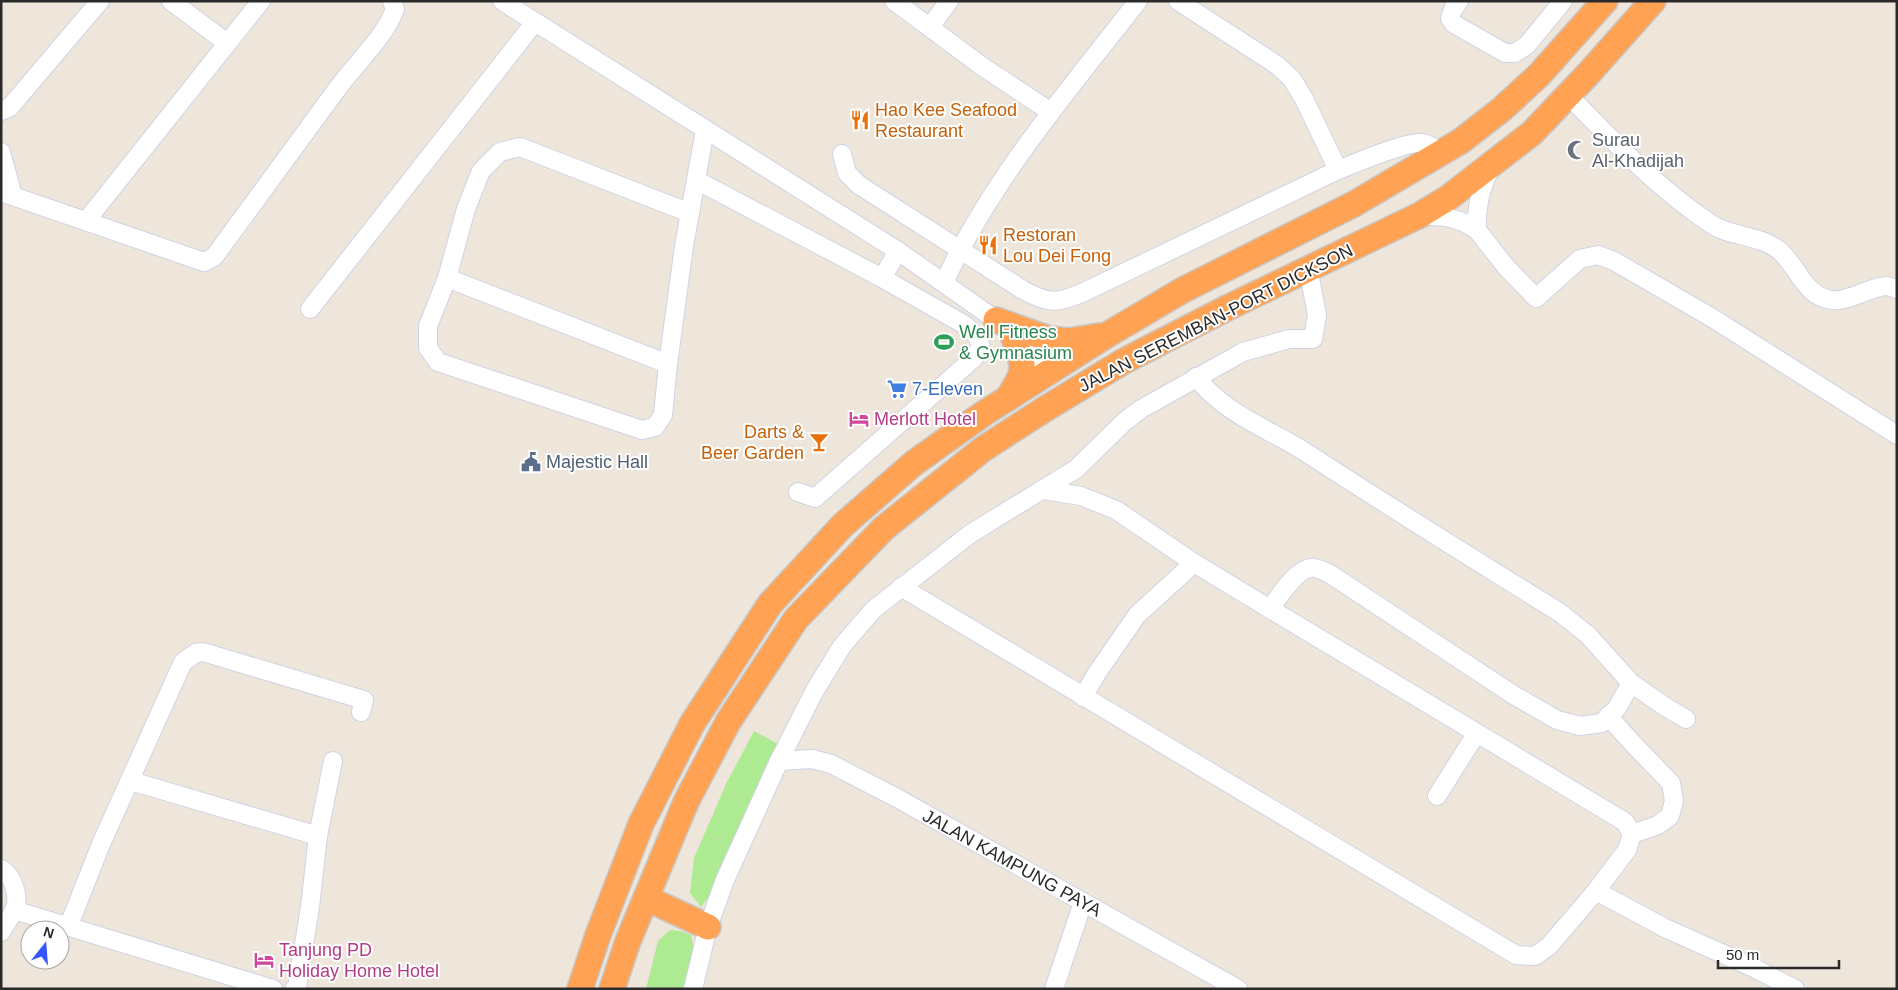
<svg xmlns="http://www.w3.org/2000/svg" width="1898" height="990" viewBox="0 0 1898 990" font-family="Arial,sans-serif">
<rect width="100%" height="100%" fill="#eee6da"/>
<!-- green -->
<g fill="#adea91">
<polygon points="754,731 778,744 716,887 701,907 690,893 694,858 726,784"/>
<polygon points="670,930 680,931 691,935 695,954 687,989 646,989 658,941"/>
</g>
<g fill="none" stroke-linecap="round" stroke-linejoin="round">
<defs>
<g id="minor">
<polyline points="171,1 227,43"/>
<polyline points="502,1 898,251 996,320 1051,371"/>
<polyline points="894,1 983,67 1051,112"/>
<polyline points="1178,1 1277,65 1292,79 1304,99 1338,170"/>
<polyline points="1459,1 1453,9 1450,18 1454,24 1505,53 1515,53 1527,45 1563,1"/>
<polyline points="930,27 949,1"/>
<path d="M1568 95C1613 141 1657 188 1711 224 1732 238 1761 234 1781 252 1799 269 1804 295 1831 300 1845 303 1873 286 1886 286 1889 286 1893 288 1897 289"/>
<polyline points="1,111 10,107 100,1"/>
<polyline points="1,152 13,196"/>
<path d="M842 154 847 173 859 185 1023 290C1048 304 1058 304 1084 292L1338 170C1356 163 1404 142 1421 143 1430 144 1435 149 1442 154"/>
<polyline points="696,180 882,278 965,325 978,337 981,348 974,358 815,498 798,492"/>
<path d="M1 192 204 262 214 257C256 200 298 142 340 85 359 60 384 38 395 9L392 1"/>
<polyline points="1420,215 1447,217 1463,222 1477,230 1506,267 1536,298 1580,259 1598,255 1614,261 1714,319 1897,435"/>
<polyline points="86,221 261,1"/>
<path d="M1477 230C1476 208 1480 188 1491 168"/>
<polyline points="447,278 428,326 428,348 438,362 642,430 655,427 663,415 668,364 684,246 705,130"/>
<polyline points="882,278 898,251"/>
<path d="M944 283C989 183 1070 88 1138 1"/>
<polyline points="310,309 535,22"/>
<polyline points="668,364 447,278 466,209 481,171 500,152 520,147 690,213"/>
<path d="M1196 377C1224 413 1264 427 1302 450 1387 505 1473 559 1559 612L1588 635 1631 683 1664 706 1686 719"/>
<polyline points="901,587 1516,955 1535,956 1549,946 1596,891 1627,850 1632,834 1625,822 1270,609 1194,563 1116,510 1081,496 1044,490"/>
<path d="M1270 609C1279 597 1298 565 1315 568 1320 569 1326 572 1330 574L1512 694 1557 720 1580 726 1602 723 1617 708 1631 683"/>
<polyline points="1083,697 1097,673 1137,615 1194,563"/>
<polyline points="1608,716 1635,746 1671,783 1674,801 1670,816 1658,825 1632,834"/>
<polyline points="779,761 812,759 831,764 897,798 1238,989"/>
<polyline points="131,781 318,836"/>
<polyline points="1437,796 1476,734"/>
<path d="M1 869C14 876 20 898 14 911 10 918 5 925 1 932"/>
<polyline points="1596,891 1665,928 1752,967 1795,989"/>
<polyline points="14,910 273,989"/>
<polyline points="69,925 101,844 183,662 196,653 203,652 364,700 361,712"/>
<polyline points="294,989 297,988 310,907 318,836 333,761"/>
<polyline points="693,989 708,927 725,880 779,761 814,692 842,646 873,610 970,534 1076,469 1124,422 1141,409 1243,352 1289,339 1313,339 1317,315 1308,268"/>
<polyline points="1054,989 1083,902"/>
</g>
<g id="highway">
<polyline points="996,320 1049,339 1068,341 1099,336"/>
<path d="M1008 398C1028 367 1024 368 1013 335"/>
<polyline points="646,898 708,927"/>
<polyline points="580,989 598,935 641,824 692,724 770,604 843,525 914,463 983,414 1107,335 1183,290 1354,204 1461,141 1502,109 1539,75 1605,1"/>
<polyline points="612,989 628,941 686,802 728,722 796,619 884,528 983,449 1045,409 1124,361 1227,308 1420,215 1448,198 1532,133 1589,73 1653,1"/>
</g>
</defs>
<!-- minor casing -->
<use href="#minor" stroke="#cfd3e4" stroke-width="20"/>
<!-- highway casing -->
<use href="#highway" stroke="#c8c8c8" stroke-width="28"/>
<!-- minor -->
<use href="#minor" stroke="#fff" stroke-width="18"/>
<!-- highway -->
<use href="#highway" stroke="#ffa254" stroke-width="25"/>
</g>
<!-- icons -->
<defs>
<symbol id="restaurant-bare" viewBox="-9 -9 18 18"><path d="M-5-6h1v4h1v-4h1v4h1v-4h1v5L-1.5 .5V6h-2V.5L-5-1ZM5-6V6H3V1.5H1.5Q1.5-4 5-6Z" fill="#e8710a" stroke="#fff" stroke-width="2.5" paint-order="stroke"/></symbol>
<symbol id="mosque-bare" viewBox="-9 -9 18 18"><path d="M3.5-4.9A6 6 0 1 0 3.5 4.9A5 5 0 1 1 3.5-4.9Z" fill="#6b7280" stroke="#fff" stroke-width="2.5" paint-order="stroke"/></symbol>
<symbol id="stadium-bare" viewBox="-9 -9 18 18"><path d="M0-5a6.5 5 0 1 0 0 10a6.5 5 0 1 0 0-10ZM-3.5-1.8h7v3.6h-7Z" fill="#2e9e5b" stroke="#fff" stroke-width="2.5" paint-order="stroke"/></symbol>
<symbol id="supermarket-bare" viewBox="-9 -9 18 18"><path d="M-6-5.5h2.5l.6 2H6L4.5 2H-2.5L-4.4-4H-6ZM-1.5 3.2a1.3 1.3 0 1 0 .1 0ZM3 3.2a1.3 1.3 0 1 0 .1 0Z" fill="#3f7fe0" stroke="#fff" stroke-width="2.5" paint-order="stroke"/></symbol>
<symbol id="hotel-bare" viewBox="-9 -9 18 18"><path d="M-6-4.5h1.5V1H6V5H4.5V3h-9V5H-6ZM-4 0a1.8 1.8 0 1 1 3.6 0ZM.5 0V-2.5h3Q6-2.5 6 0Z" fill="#d1479c" stroke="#fff" stroke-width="2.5" paint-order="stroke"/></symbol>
<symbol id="bar-bare" viewBox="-9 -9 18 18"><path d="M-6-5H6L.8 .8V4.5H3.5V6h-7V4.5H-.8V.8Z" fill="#e8710a" stroke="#fff" stroke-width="2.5" paint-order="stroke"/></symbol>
<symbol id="civic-bare" viewBox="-9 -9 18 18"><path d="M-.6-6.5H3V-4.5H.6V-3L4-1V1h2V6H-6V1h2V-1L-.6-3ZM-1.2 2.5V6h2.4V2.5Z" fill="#5c6f8a" stroke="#fff" stroke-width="2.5" paint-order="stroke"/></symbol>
</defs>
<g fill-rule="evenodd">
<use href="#restaurant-bare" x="846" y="106" width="28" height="28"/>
<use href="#mosque-bare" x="1563" y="136" width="28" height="28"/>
<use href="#restaurant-bare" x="974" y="231" width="28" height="28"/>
<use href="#stadium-bare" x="930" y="328" width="28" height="28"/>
<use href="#supermarket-bare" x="883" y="375" width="28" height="28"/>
<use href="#hotel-bare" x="845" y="405" width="28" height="28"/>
<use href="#bar-bare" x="805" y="428" width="28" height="28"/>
<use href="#civic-bare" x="517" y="448" width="28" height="28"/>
<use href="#hotel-bare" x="250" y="946" width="28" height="28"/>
</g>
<g text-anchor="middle" stroke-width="4" stroke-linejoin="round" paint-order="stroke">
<!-- food labels -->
<g font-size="18" fill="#c56008" stroke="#fff" text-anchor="start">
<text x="875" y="116">Hao Kee Seafood<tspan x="875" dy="21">Restaurant</tspan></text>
<text x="1003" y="241">Restoran<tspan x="1003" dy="21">Lou Dei Fong</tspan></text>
<text x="804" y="438" text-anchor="end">Darts &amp;<tspan x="804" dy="21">Beer Garden</tspan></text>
</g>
<!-- worship labels -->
<g font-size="18" fill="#5b616d" stroke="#fff" text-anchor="start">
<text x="1592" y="146">Surau<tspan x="1592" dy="21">Al-Khadijah</tspan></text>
</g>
<!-- street labels -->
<g font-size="18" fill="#2a2a2a" stroke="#fff">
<text transform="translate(1216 318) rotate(-27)" y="6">JALAN SEREMBAN-PORT DICKSON</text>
<text transform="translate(1012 863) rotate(29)" y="6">JALAN KAMPUNG PAYA</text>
</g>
<!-- leisure labels -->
<g font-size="18" fill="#27864d" stroke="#fff" text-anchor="start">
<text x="959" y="338">Well Fitness<tspan x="959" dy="21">&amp; Gymnasium</tspan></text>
</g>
<!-- shop labels -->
<g font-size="18" fill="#366cbe" stroke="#fff" text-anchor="start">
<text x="912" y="395">7-Eleven</text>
</g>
<!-- hotel labels -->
<g font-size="18" fill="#b23c85" stroke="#fff" text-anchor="start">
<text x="874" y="425">Merlott Hotel</text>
<text x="279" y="956">Tanjung PD<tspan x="279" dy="21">Holiday Home Hotel</tspan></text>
</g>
<!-- service labels -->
<g font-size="18" fill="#4e5e75" stroke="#fff" text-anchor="start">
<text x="546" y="468">Majestic Hall</text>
</g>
</g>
<!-- border -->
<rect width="1898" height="990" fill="none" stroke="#2a2a2a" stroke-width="5"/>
<!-- north arrow -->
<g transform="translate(45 945) rotate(17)"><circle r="24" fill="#ffffff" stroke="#aaaaaa"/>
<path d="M0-4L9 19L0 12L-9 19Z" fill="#3656ff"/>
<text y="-8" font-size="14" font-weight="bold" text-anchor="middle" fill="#2a2a2a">N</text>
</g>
<!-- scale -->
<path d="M1718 960v8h121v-8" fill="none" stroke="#2a2a2a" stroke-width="2.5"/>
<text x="1726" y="960" font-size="15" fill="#2a2a2a" stroke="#ffffff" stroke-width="4" paint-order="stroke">50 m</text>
</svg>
